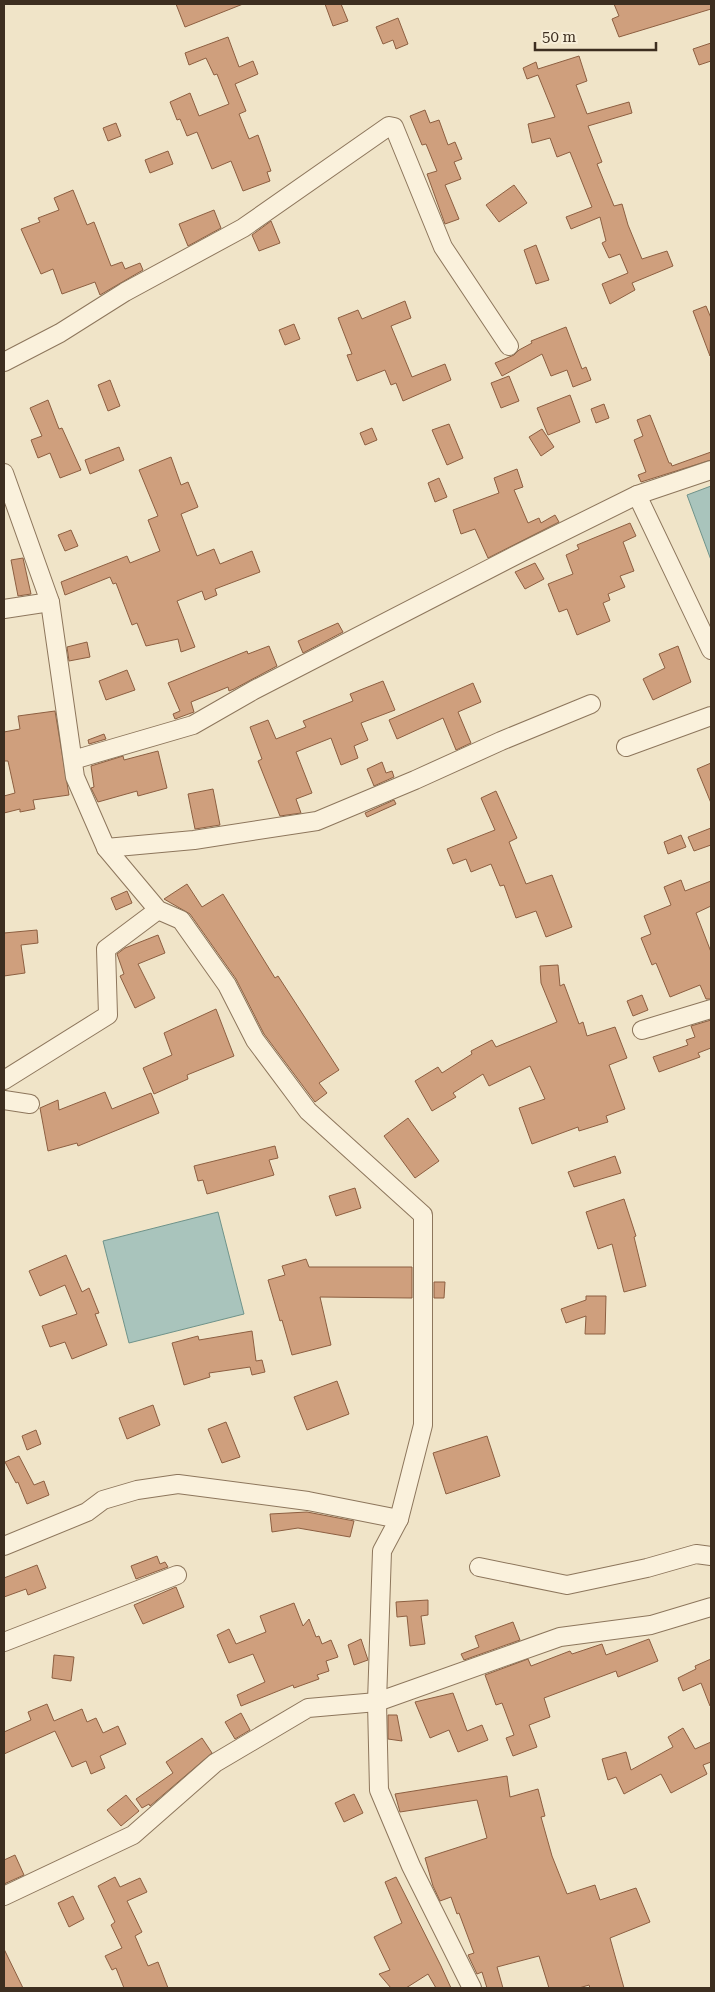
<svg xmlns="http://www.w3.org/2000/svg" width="715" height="1992" viewBox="0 0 715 1992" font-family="'Roboto Serif',serif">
<rect width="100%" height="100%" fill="#f0e4c8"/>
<!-- water -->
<g fill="#a9c4bc" stroke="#6f938a">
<polygon points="711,486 711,560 687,495"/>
<polygon points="218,1212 244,1314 129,1343 103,1241"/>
</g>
<!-- building -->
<g fill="#cf9f7d" stroke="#8d5f41">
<polygon points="176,4 243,4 185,27"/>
<polygon points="325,4 341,4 348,21 333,26"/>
<polygon points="614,4 711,4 711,9 619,37 612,19 619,16"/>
<polygon points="398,18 408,44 396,49 393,40 383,44 376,27"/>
<polygon points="228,37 239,67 253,61 258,74 235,84 246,111 239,114 249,139 258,135 271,171 267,172 270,181 243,191 231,161 212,169 197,132 187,136 180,119 177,120 170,102 190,93 199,116 229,104 217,74 214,75 206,58 189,65 185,53"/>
<polygon points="711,43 711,61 699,65 693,49"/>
<polygon points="579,56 587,81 576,85 587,114 629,102 632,113 588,126 602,162 597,164 614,206 622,204 628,225 642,259 667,251 673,266 632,283 635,290 610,304 602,284 628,273 620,254 609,258 602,243 606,241 600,217 571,229 566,217 592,207 570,152 557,157 550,138 532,143 528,124 555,117 538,75 527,79 523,68 536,62 538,69"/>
<polygon points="425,110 430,123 439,120 448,145 455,142 462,159 454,162 461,179 445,185 459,219 445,224 427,174 437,171 426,144 422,145 410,116"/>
<polygon points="116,123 121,136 108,141 103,128"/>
<polygon points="168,151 173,164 150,173 145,160"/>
<polygon points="514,185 527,203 499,222 486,205"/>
<polygon points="73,190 87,225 94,222 111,266 122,262 125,269 140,263 143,270 100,295 95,282 62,294 53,269 41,274 21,229 40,222 38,218 59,210 54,198"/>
<polygon points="214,210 221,228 188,246 179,224"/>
<polygon points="271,221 280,243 259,251 252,235"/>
<polygon points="536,245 549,280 536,284 524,250"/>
<polygon points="405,301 411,318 391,326 412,377 445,364 451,380 403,401 396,383 391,385 385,370 357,381 347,355 352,354 338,318 358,310 362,319"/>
<polygon points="706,306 711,318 710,356 693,311"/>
<polygon points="294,324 300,339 285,345 279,330"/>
<polygon points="566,327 582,369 586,367 591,380 573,387 567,370 551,376 542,354 502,376 495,363 514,355 519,350 532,343 531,341"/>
<polygon points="509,376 519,401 501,408 491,383"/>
<polygon points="110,380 120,406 108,411 98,385"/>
<polygon points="570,395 580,422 548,435 537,408"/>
<polygon points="48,400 59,429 62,428 81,470 60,478 50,453 38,458 31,440 42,436 30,408"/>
<polygon points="604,404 609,418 596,423 591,409"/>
<polygon points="650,415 669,463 671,463 672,466 711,452 711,460 641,482 638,475 646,472 634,440 643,436 637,420"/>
<polygon points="449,424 463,458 447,465 432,430"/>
<polygon points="372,428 377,440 365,445 360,433"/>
<polygon points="542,429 554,447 541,456 529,437"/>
<polygon points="119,447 124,460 90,474 85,460"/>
<polygon points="171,457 181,485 188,482 198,507 181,514 197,556 214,549 220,564 252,551 260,572 215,589 217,595 205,600 202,591 177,601 195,647 181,652 178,639 146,646 137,623 132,625 116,583 113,584 110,577 65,595 61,582 127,556 130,563 160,551 148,520 158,516 139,470"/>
<polygon points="517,469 523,487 514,490 528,523 539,518 541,523 555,515 559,522 488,558 475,529 461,534 453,510 499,493 494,478"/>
<polygon points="439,478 447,497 435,502 428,483"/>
<polygon points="630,523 636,536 623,542 634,571 620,576 625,587 608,594 610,600 603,603 610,621 577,635 567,609 559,612 548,584 573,574 566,555 579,549 577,545"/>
<polygon points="71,530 78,546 65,551 58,535"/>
<polygon points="23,558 31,594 18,596 11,560"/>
<polygon points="535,563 544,579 525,589 515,572"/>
<polygon points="338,623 343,632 303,653 298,641"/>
<polygon points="87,642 90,657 69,661 67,647"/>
<polygon points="269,646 277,666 234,689 229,691 228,687 191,702 194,712 175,719 173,714 180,711 168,683 247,651 248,654"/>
<polygon points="678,646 691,682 653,700 643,679 665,668 659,654"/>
<polygon points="127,670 135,690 106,700 99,681"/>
<polygon points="383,681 395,710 361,723 368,740 354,746 358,758 341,765 331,738 296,752 312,793 296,799 301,813 280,816 258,761 262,759 250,727 268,720 276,739 306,727 303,721 353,701 350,694"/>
<polygon points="473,683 481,702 458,712 471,743 456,750 443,718 397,739 389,720"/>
<polygon points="55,711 69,795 33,800 35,809 20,812 20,809 4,813 4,796 15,793 8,761 4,761 4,732 20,729 18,716"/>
<polygon points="104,734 106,739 89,744 88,740"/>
<polygon points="158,751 167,788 138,796 137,791 98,802 91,788 94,787 91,766 123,756 124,760"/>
<polygon points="382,762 386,773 392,771 394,777 374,786 367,769"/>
<polygon points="711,763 711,803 697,769"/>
<polygon points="213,789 220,825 195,829 188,794"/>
<polygon points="496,791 517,838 509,842 526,884 552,875 572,927 546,937 536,911 516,918 504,885 500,886 491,864 471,872 466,859 453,864 447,849 495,830 481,798"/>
<polygon points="394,800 396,804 367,817 365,813"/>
<polygon points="711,828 711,845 694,851 688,837"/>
<polygon points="681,835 686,847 668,854 664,842"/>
<polygon points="681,880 685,891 711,881 711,906 696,913 711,952 711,999 706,999 700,985 670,997 656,963 652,965 641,938 651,934 644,916 671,905 664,887"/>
<polygon points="187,884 202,907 223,894 275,978 278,976 339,1070 319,1083 327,1093 315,1102 264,1034 236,979 190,914 164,899"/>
<polygon points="127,891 132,903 116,910 111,898"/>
<polygon points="37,930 38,943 21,945 25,973 4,976 4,933"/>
<polygon points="158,935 165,953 138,964 155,998 135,1008 120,976 124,974 117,954 125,948"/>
<polygon points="558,965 560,986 564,984 579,1024 583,1022 587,1036 615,1027 627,1058 609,1065 625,1109 606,1116 608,1122 579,1131 578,1127 532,1144 519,1108 545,1099 530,1066 489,1086 483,1074 453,1093 456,1097 432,1111 415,1081 438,1067 442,1073 472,1054 471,1051 492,1040 496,1047 557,1022 541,983 540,966"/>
<polygon points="642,995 648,1010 633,1016 627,1001"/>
<polygon points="216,1009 234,1056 187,1075 188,1079 154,1094 143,1068 172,1055 164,1033"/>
<polygon points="711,1020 711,1048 698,1053 700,1057 659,1072 653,1057 688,1045 686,1040 695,1037 691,1026"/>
<polygon points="105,1092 112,1109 151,1093 159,1113 78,1146 77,1143 48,1151 40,1108 58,1100 59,1110"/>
<polygon points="408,1118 439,1161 415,1178 384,1136"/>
<polygon points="275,1146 278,1158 269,1160 274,1175 207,1194 203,1180 198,1181 194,1166"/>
<polygon points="615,1156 621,1173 574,1187 568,1172"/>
<polygon points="355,1188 361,1208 336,1216 329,1196"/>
<polygon points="624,1199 636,1236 634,1237 646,1286 624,1292 612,1244 598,1249 586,1212"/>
<polygon points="66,1255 82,1292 89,1288 99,1313 95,1314 107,1345 72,1359 65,1342 50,1347 42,1326 77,1314 65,1285 40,1296 29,1271"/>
<polygon points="306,1259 309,1267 412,1267 412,1298 320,1297 331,1345 292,1355 282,1320 280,1321 268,1280 285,1275 282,1266"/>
<polygon points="434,1282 445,1282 444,1298 434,1298"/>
<polygon points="586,1296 606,1296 605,1334 585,1334 586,1316 566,1323 561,1309 586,1300"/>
<polygon points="252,1331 256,1361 262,1360 265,1372 252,1375 250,1367 209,1373 210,1377 184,1385 172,1343 198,1336 199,1340"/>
<polygon points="337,1381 349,1414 307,1430 294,1397"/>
<polygon points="153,1405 160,1425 127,1439 119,1418"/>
<polygon points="226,1422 240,1457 222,1463 208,1429"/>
<polygon points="36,1430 41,1444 27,1450 22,1436"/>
<polygon points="487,1436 500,1476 446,1494 433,1453"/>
<polygon points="19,1456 34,1485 44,1481 49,1495 27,1504 18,1482 16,1483 5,1462"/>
<polygon points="307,1512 354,1521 350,1537 298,1528 272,1532 270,1514"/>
<polygon points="157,1556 160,1564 165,1562 168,1567 136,1579 131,1566"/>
<polygon points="37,1565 46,1588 28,1595 26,1589 4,1597 4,1578"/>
<polygon points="176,1587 184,1607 143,1624 134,1605"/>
<polygon points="428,1600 428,1615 421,1616 425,1644 410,1646 407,1616 397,1617 396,1602"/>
<polygon points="294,1603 303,1626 309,1619 316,1637 319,1636 322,1644 331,1640 338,1657 326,1661 329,1671 317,1675 319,1679 294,1688 293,1685 241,1706 237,1695 265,1682 253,1654 229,1663 217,1635 229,1629 236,1644 266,1632 260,1616"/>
<polygon points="513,1622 520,1640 464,1660 461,1654 479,1647 475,1636"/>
<polygon points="361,1639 368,1660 354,1665 348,1645"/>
<polygon points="649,1639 658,1661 618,1677 616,1671 544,1698 550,1717 529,1725 537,1747 513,1756 506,1738 514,1735 502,1703 496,1705 485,1675 528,1659 531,1666 570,1651 572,1654 602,1644 606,1655"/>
<polygon points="54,1655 74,1657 71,1681 52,1678"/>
<polygon points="711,1659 711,1705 710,1706 701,1683 683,1691 678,1678 696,1669 695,1666"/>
<polygon points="453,1693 467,1731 482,1725 488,1740 458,1752 449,1730 430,1738 415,1702"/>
<polygon points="47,1704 54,1721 82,1709 87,1722 96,1718 103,1733 118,1726 126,1744 100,1756 105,1768 91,1774 86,1761 72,1767 55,1731 4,1754 4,1732 31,1720 28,1712"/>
<polygon points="241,1713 250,1730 235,1739 225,1722"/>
<polygon points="388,1715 397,1715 402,1741 388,1739"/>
<polygon points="683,1728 695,1749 711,1742 711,1762 703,1765 707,1774 671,1793 661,1774 624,1794 616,1777 608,1780 602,1759 626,1752 631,1770 673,1747 668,1737"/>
<polygon points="202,1738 212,1753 150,1806 149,1804 142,1808 136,1799 173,1773 166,1762"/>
<polygon points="507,1776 510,1797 538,1789 545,1816 541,1817 552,1856 567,1894 595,1885 600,1900 636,1888 650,1922 610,1938 624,1988 590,1988 589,1985 579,1988 549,1988 539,1956 497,1967 503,1988 487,1988 482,1972 477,1974 468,1955 474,1953 459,1913 457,1914 451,1897 440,1901 433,1886 425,1858 487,1838 477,1800 400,1812 395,1794"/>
<polygon points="354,1794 363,1813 344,1822 335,1803"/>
<polygon points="126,1795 139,1811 121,1826 107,1810"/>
<polygon points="15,1855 24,1875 4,1884 4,1860"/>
<polygon points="115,1877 120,1887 140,1878 147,1892 127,1901 142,1932 135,1936 148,1966 158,1962 168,1988 124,1988 116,1968 112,1970 105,1956 122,1948 111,1925 115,1922 98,1886"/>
<polygon points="396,1877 441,1966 451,1988 436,1988 428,1974 406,1988 391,1988 379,1974 390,1970 374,1937 402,1923 385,1882"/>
<polygon points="73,1896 84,1919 69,1927 58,1903"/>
<polygon points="4,1949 23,1988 4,1988"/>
</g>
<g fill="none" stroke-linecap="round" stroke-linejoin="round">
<defs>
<g id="minor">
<polyline points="4,362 60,333 125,292 243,228 389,126 394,127 443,247 509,346"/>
<polyline points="4,473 50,602 75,777 106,848 158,910 181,920 227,985 255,1040 308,1111 423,1215 423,1425 399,1519 382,1551 377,1702 379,1790 411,1866 472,1988"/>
<polyline points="637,495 711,650"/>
<polyline points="4,609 50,602"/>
<polyline points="626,747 711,716"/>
<polyline points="73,760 193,725 254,690 524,551 637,495 711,470"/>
<polyline points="106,848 194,840 317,821 415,780 501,741 591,704"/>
<polyline points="642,1030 711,1009"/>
<polyline points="4,1080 108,1015 106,949 158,910"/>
<polyline points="4,1100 30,1104"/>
<polyline points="4,1546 87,1512 103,1500 137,1490 178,1484 308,1501 399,1519"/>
<polyline points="479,1567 567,1585 647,1568 696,1554 711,1556"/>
<polyline points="4,1642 177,1575"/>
<polyline points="4,1896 133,1835 215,1763 308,1708 377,1702 560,1637 651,1625 711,1607"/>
</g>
</defs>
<!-- minor casing -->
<use href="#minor" stroke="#8d765c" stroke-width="20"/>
<!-- minor -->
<use href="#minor" stroke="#faf1dc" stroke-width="18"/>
</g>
<!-- border -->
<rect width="715" height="1992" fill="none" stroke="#3d2e20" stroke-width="10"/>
<!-- scale -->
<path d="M535 42v8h121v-8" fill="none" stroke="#3d2e20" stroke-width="2.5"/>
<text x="542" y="42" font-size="15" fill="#3d2e20" stroke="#f7eed8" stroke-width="4" paint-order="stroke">50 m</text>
</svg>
